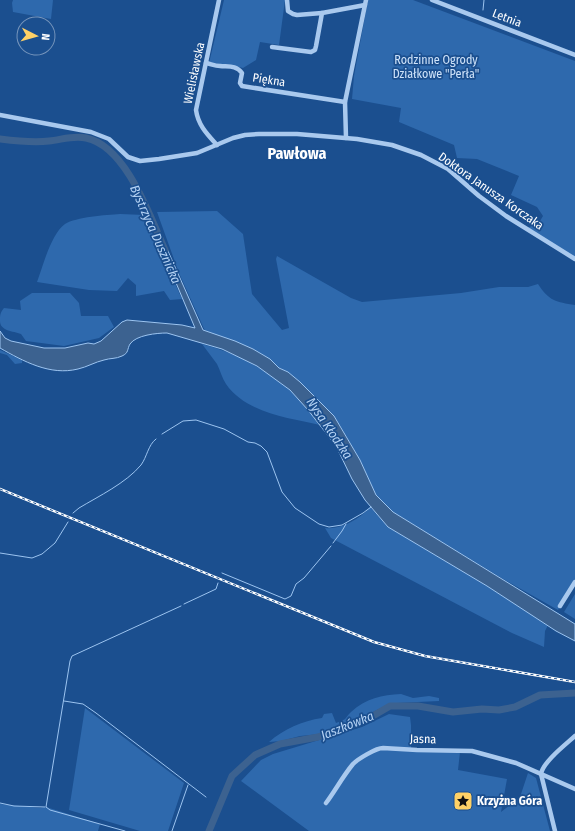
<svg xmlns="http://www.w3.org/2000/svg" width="575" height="831" viewBox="0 0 575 831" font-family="'Fira Sans Condensed',sans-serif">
<rect width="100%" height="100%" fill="#1b4f8f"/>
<!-- green -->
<g fill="#2e69ad">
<polygon points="13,0 53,0 51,19 13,12 12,3"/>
<polygon points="224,0 285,0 279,45 260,42 256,60 243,68 230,65 209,63"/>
<polygon points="368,0 413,0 575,61 575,257 528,228 540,221 543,216 537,207 511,195 519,176 477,159 457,158 454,145 399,122 401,108 352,99 354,76"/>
<path d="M217 211 243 234 252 294 282 330 289 328 276 259 277 256 351 298 362 302 461 293 499 287H528L538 284C549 301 556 302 575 305V581L558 610 503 579 393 512 376 495 360 460 341 427 334 416 322 404 288 372 279 368 270 359 253 349 205 331 179 273 157 212Z"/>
<path d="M120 214 144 215 182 299 170 300 164 291 136 296V285L128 278 117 291 89 290 37 282C43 266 51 234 65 224 76 217 106 215 120 214Z"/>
<path d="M32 293H70L79 303 81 316H108L114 327 99 338 64 346 26 341 21 334C13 331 0 331 0 321 0 315 0 313 4 308L21 310 20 301Z"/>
<path d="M202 344C233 352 265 368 290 390 301 400 311 413 320 425 289 418 246 413 226 384 222 378 220 370 217 364 212 357 207 351 202 344Z"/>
<polygon points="0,350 22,360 22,363 15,364 7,355 0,353"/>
<path d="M370 507 388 527 487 586 548 625 545 631 544 647 512 633 331 538 325 528C341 530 360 519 370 507Z"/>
<polygon points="575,594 575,619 564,612"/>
<path d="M401 694 413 698 429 696 439 698V701L397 703 387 705 347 725 320 734 300 736 281 741 269 742C284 729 302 721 322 718L324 714 332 713 336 723C348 719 344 719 351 712 366 698 382 695 401 694Z"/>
<polygon points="85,708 184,783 168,831 140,831 69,810"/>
<polygon points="389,714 410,717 411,725 411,751 460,752 458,770 507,779 501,812 520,797 528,773 536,778 550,831 309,831 241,781 261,760 273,754 362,727"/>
<polygon points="0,804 40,808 46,807 100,824 98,831 0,831"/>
</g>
<!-- water -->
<path fill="#3c6290" stroke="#9cc4f0" d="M158 240 164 242 203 330 235 341 253 349 270 359 279 368 288 372 300 382 334 416 360 460 376 495 393 512 575 624V641L556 631 487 586 388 527 365 500 352 479 336 446 308 410 290 390 257 366 222 349 167 333C157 333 136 335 130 344 127 349 129 353 122 356 116 359 110 358 104 360 95 362 87 367 78 369 50 376 23 361 0 348V331L5 338 11 341 44 348H65L88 343 94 344 101 341 122 322 127 320 182 325 195 328Z"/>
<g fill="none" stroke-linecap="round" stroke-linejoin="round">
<!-- stream -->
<g stroke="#9cc4f0" stroke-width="1">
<polyline points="483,10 484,0"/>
<polyline points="162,434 183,421 196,420 224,429 248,442 255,443 261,446 267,452 282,492 295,508 319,524 329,527 342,525 363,513 371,507"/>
<path d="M73 513 79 508C99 496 126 483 141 465 147 457 148 445 156 439"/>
<polyline points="333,543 342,531 346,524"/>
<polyline points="0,553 32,558 42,554 55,543 68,522"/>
<polyline points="222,573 285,599 291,596 296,584 304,578 331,546"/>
<polyline points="184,604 216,589 218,583"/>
<polyline points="64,701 83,704 96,713 206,797"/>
<polyline points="0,803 14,806 45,807"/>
<polyline points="125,831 50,810 46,807 70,661 72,656 181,606"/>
<polyline points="172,831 188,785"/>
</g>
<!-- river -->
<g stroke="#3c6290" stroke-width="7">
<path d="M0 139C16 141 32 143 49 141 61 140 73 135 86 138 126 146 150 216 165 250"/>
<polyline points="209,831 232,776 255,755 280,744 318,737 366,720 390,706 418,706 453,712 482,709 499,710 515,707 540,695 575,693"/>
</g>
<!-- minor -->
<g stroke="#a9c9ee" stroke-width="4.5">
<polyline points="287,0 288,11 293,14 297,15 322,13"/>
<polyline points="432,0 575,55"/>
<polyline points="272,47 311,52 315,50 316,46 322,13 365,5"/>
<path d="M206 63C211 64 215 66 220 66 228 67 236 65 242 73L240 83 242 86 345 102"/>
<polyline points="0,115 91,132 109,139 128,157 140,161 159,159 197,153 233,138 245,135 259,134 297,134 357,139 392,145 421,155 448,169 479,196 506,216 575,259"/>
<polyline points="346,138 345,102 366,0"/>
<path d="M217 145C207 134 198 125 196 110L219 0"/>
<polyline points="560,606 575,582"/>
<path d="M326 803C335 791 343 776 353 764 358 759 376 748 383 748L417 750 472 751 516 763 575 789"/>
<path d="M555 831 541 774C543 762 565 745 575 736"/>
</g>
<defs>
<polyline id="rail" points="0,489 374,642 425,656 575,682"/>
</defs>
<!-- rail casing -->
<use href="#rail" stroke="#fff" stroke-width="2.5"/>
<!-- rail -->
<use href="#rail" stroke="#1b4f8f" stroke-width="1" stroke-dasharray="3" stroke-linecap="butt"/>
</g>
<!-- icons -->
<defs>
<symbol id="sight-square" viewBox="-11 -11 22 22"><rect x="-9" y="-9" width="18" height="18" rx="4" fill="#ffd166" stroke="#1b4f8f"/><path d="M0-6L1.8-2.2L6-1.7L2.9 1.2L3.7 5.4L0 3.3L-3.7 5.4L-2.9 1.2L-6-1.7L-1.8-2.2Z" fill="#111"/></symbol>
</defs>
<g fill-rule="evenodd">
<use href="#sight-square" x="452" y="790" width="22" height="22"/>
</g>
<g text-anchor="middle" stroke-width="3.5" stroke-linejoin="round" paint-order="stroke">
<!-- street labels -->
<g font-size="12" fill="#fff" stroke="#1b4f8f">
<text transform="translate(507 18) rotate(21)" y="4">Letnia</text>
<text transform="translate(194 73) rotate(-78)" y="4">Wielisławska</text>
<text transform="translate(269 80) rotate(9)" y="4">Piękna</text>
<text transform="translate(491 191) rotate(35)" y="4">Doktora Janusza Korczaka</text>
<text transform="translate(423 739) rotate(1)" y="4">Jasna</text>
</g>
<!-- park labels -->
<g font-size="12" fill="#cfe3fa" stroke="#1b4f8f">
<text x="436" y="64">Rodzinne Ogrody<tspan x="436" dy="14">Działkowe "Perła"</tspan></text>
</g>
<!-- poi labels -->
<g font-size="12" font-weight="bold" fill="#fff" stroke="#1b4f8f" text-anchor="start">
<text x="477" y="805">Krzyżna Góra</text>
</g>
<!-- water labels -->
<g font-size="13" font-style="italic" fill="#b5d3f5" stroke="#1b4f8f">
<text transform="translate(156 234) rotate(66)" y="5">Bystrzyca Dusznicka</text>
<text transform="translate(330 428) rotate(56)" y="5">Nysa Kłodzka</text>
<text transform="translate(347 725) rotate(-22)" y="5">Jaszkówka</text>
</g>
<!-- district labels -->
<g font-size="16" font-weight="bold" fill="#fff" stroke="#1b4f8f">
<text x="297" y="159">Pawłowa</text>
</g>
</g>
<!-- north arrow -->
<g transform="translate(36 36) rotate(96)"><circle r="19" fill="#1b4f8f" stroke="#7695bc"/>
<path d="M0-3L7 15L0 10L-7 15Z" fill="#ffd166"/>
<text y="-6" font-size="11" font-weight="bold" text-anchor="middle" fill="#ffffff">N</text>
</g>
</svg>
